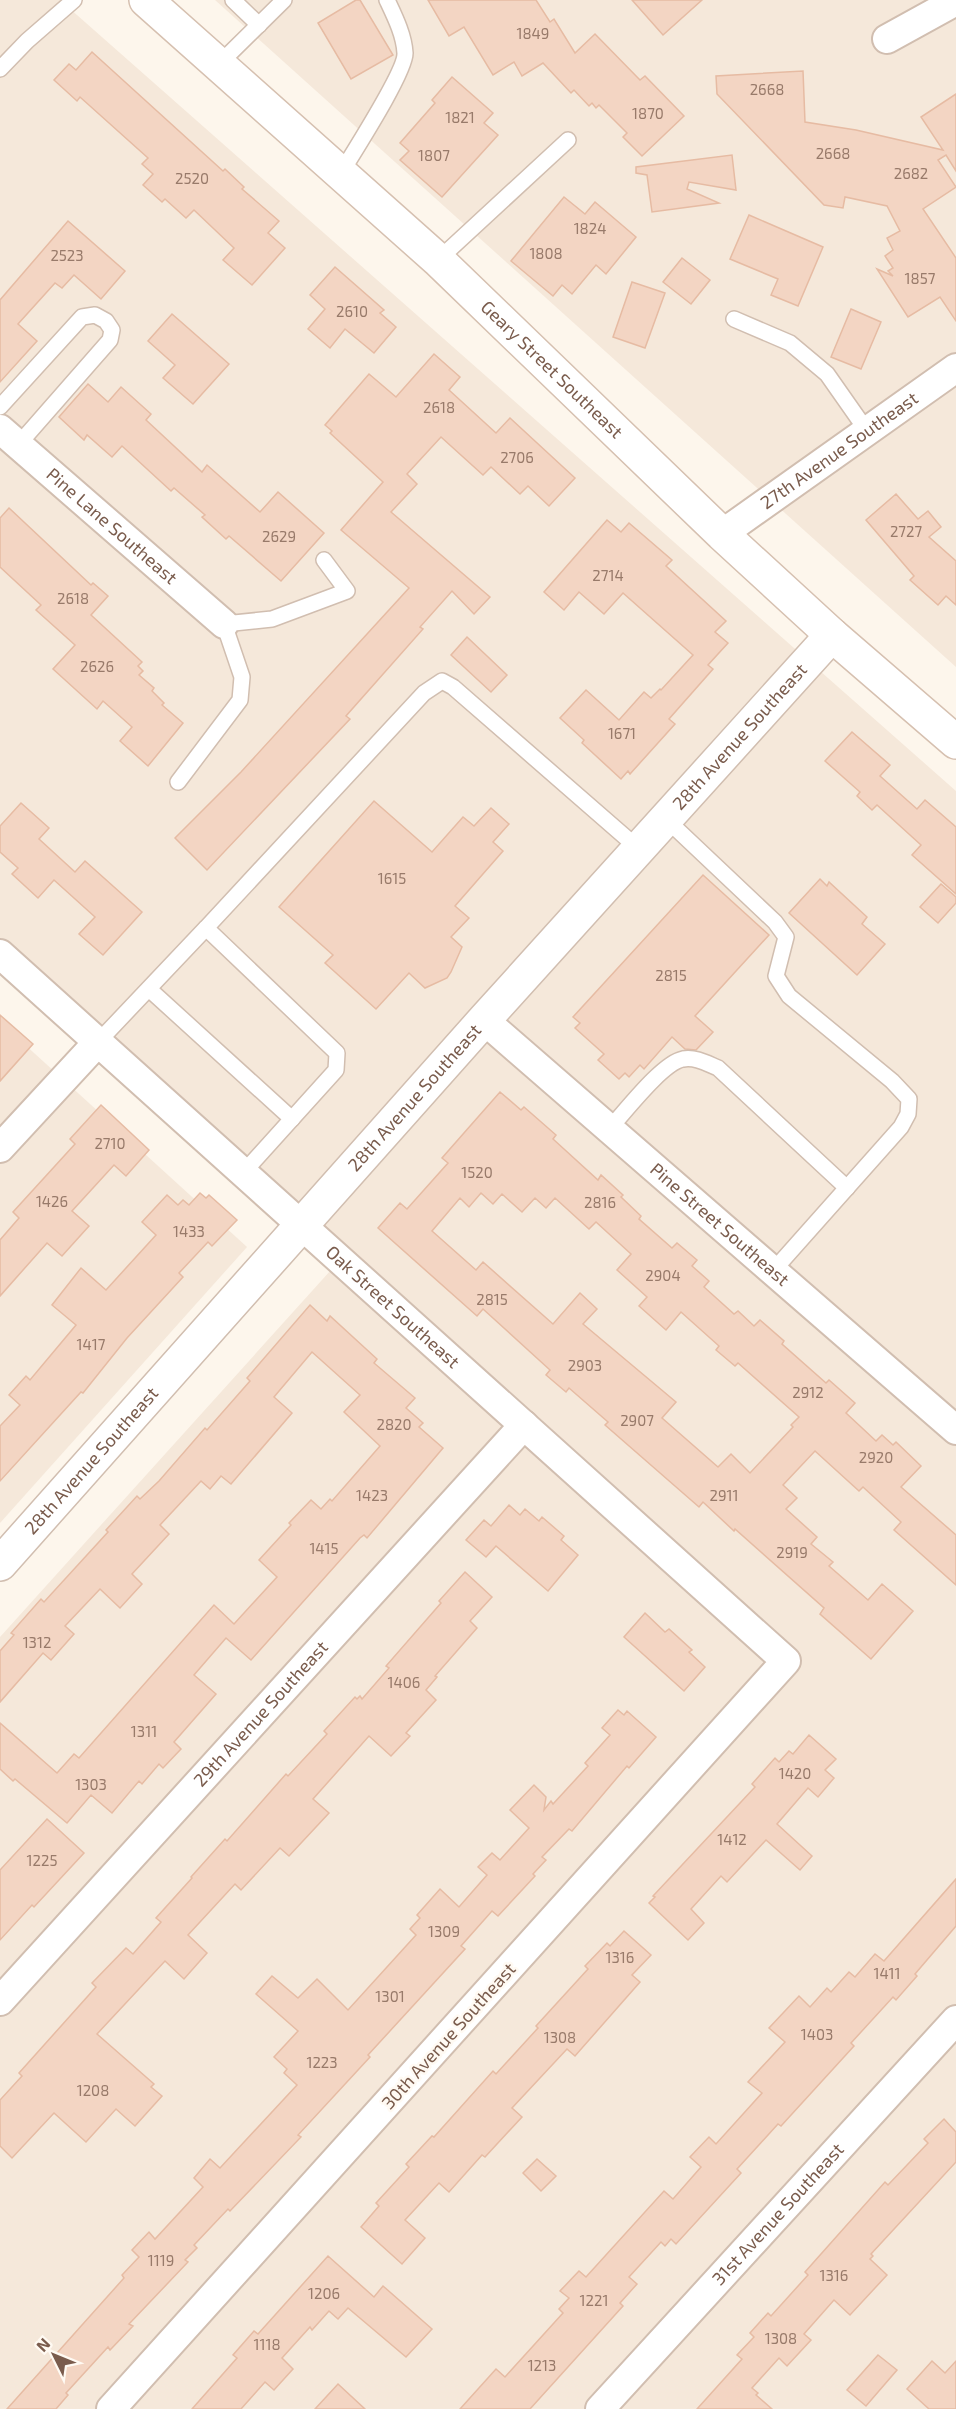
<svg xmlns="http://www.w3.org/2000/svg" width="956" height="2409" viewBox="0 0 956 2409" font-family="'Exo 2',sans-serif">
<rect width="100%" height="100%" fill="#fdf6ec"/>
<!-- residential -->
<g fill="#f5e8da">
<polygon points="0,0 60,0 956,791 956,2409 0,2409 0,1637 340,1260 0,953"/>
<polygon points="215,0 956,0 956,667"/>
<polygon points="0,1022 247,1247 0,1523"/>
</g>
<!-- building -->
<g fill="#f3d5c3" stroke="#e6bba3" stroke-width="1.5" fill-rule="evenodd">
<polygon points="356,0 360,0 393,55 351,79 318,23"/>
<polygon points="428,0 536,0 550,22 554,19 575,53 595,34 640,80 645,76 684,116 642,156 623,137 627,133 599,105 596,108 592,103 589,106 574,90 571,93 543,63 522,76 514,62 493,75 464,27 449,36"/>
<polygon points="632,0 702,0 663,35"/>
<polygon points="92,52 223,171 225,169 244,187 242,189 279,221 268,233 285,248 252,285 223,260 234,248 194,210 186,218 165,199 162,202 143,185 153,174 142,164 148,158 80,97 77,101 54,80 69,64 76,70"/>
<polygon points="803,71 805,122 856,130 943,150 921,117 956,94 956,171 946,155 938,160 956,187 923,209 956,258 956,321 940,297 908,317 877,269 893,276 888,271 893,268 885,256 893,250 887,238 900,231 887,206 845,197 843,208 824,205 717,94 716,76"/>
<polygon points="452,77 493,113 484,123 498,135 442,197 400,160 409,151 400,143 435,103 432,100"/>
<polygon points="732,155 736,190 689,182 687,189 719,203 652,212 647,175 636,173 636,167"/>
<polygon points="564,197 585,214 595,202 636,237 606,274 596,265 572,294 562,285 553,296 511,261"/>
<polygon points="749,215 823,247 798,306 771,295 778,279 730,259"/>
<polygon points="68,221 125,271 101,299 74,275 62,288 55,283 18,324 37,341 0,382 0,300"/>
<polygon points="682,258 710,280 691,304 663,282"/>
<polygon points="335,267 384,310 380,313 396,327 374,353 345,329 330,348 308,329 325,309 310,295"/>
<polygon points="632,282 665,293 645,348 613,337"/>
<polygon points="851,309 881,322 861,369 831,357"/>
<polygon points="172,314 229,364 193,404 163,378 175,365 148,341"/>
<polygon points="434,354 460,377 449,390 496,433 510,418 575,478 549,506 528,486 520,494 491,467 483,475 441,437 407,474 417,484 391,512 490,597 474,614 452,591 420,627 423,629 346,716 350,719 207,870 175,838 241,772 409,588 341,530 383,482 330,433 332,431 325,425 369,374 396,397"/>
<polygon points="88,384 108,402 121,387 151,414 146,420 202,472 207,465 260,512 278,492 324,533 281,581 229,536 226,539 202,517 205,515 174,488 171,491 122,446 112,457 87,435 84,440 59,417"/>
<polygon points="896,494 918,519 928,511 941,527 929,537 956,561 956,605 946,596 938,605 910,580 914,576 866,520"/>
<polygon points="9,508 91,585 93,583 108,596 91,615 142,662 138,666 143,671 139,675 154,688 152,691 164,703 162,705 183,723 148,766 120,741 132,727 103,701 97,709 53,669 75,645 36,610 41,605 0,567 0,518"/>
<polygon points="607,520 621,532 629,523 672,560 666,566 726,621 715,632 728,643 708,665 713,669 669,719 675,724 630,774 628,771 621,779 582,743 584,740 560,718 586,690 619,720 644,692 651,698 660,689 661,690 693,655 623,593 604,614 579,592 564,610 544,592"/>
<polygon points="467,637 507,675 491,692 451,655"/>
<polygon points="852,732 890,765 880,776 917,809 925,800 956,827 956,894 912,855 921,845 877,805 872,810 857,796 860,792 825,761"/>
<polygon points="374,801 432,852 463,817 474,826 491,808 509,824 493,842 503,851 455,906 469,918 451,937 462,947 451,972 447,978 425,988 409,973 376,1009 325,963 333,955 279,907"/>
<polygon points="21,803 49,828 39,839 75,872 85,861 142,912 103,955 79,934 95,917 54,880 38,898 12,874 18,868 0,852 0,826"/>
<polygon points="703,875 769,935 695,1016 713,1032 696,1050 685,1049 672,1037 644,1069 640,1065 629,1077 625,1073 619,1079 598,1060 604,1054 575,1028 580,1023 573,1017"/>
<polygon points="820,879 827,886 829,882 867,917 862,924 885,944 857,975 789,913"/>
<polygon points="941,884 956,897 956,903 938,923 920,907"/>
<polygon points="0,1015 33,1044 0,1081"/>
<path d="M500 1092 521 1110 524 1107 556 1135 553 1139 598 1180 601 1175 623 1195 621 1197 641 1216 639 1219 672 1248 677 1243 697 1260 692 1266 709 1281 704 1287 734 1314 738 1311 754 1326 760 1320 784 1341 782 1344 826 1383 829 1380 855 1403 846 1413 876 1441 882 1435 893 1445 896 1442 921 1466 901 1487 956 1535V1585L894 1530 901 1522 863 1487 859 1491 815 1451 783 1485 797 1498 786 1509 817 1537 811 1544 833 1562 829 1566 868 1600 882 1584 913 1611 871 1659 820 1614 824 1608 735 1529 734 1531 703 1502 699 1507 605 1425 608 1422 569 1388 566 1392 546 1375 550 1370 483 1309 477 1316 378 1228 400 1203 407 1209 448 1163 442 1158ZM481 1193 493 1204 502 1194 522 1212 535 1198 546 1208 555 1198 589 1229 596 1222 631 1254 617 1270 647 1297 639 1306 666 1330 681 1312 719 1346 716 1350 735 1366 738 1363 799 1417 791 1425 793 1427 750 1473 731 1454 718 1467 662 1418 676 1402 583 1324 597 1309 580 1293 553 1324 483 1262 476 1270 432 1231 460 1198 469 1207Z"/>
<polygon points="101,1105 149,1150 126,1176 114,1165 72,1211 89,1226 62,1256 47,1243 0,1296 0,1240 19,1218 13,1212 75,1144 70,1139"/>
<polygon points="200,1193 206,1198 209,1195 237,1220 212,1246 208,1242 179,1273 183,1277 127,1338 83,1393 81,1392 0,1481 0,1426 20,1405 9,1395 26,1376 30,1380 76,1325 52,1305 81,1268 106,1290 156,1235 142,1222 167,1195 178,1205 183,1200 189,1205"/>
<polygon points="310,1305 327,1321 330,1316 377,1359 374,1363 415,1398 406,1408 423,1423 419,1427 443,1448 367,1538 364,1535 360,1538 251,1660 226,1638 194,1675 216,1694 174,1742 181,1749 163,1768 159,1764 142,1784 139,1781 112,1813 91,1795 67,1823 15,1779 13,1781 0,1769 0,1723 57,1773 74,1754 79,1758 214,1605 234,1624 277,1577 259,1560 291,1525 289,1523 311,1500 321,1509 330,1499 332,1501 380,1446 344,1412 360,1395 312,1352 274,1397 292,1413 231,1484 221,1476 210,1489 201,1481 160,1525 169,1534 132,1574 142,1584 120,1608 100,1589 65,1626 74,1634 51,1660 43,1653 0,1702 0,1651 14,1635 11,1633 41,1599 44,1602 108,1532 106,1530 137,1496 140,1499 159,1481 205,1428 207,1430 250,1381 247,1378"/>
<polygon points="509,1505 520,1515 525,1509 539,1521 542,1517 564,1536 561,1540 578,1555 548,1591 496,1546 486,1557 466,1540 484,1520 491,1526"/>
<polygon points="465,1572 492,1597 470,1621 477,1628 435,1676 437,1677 426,1690 436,1700 406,1733 410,1736 391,1756 369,1736 313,1799 329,1813 289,1856 280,1848 241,1890 235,1884 188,1935 207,1953 184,1979 165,1961 97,2034 154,2084 151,2087 162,2096 135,2126 116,2109 86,2142 54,2113 12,2158 0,2146 0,2100 22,2076 19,2073 96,1987 92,1983 126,1948 133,1954 161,1922 156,1918 192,1878 191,1877 225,1839 227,1841 286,1774 288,1776 327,1734 324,1731 355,1697 357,1699 360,1696 362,1699 389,1668 386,1666 441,1603 439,1601"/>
<polygon points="645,1613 665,1632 669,1629 692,1650 689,1652 705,1667 684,1691 624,1637"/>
<polygon points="618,1710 624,1715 627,1711 656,1737 629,1768 627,1766 572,1831 569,1829 542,1857 546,1860 533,1874 535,1876 498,1916 492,1911 461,1946 465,1949 368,2055 370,2057 298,2135 301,2137 230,2211 228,2209 194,2245 197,2248 185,2260 188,2262 129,2324 133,2326 110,2350 108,2347 66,2393 68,2395 56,2409 7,2409 124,2278 122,2275 139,2257 132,2250 149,2232 155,2239 203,2187 194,2178 210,2159 220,2168 297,2085 284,2073 287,2069 274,2057 298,2031 256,1994 272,1976 298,1998 317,1979 348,2010 416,1935 410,1929 420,1918 417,1915 440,1889 459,1907 487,1875 478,1867 492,1853 500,1860 529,1828 510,1810 534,1785 546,1797 544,1810 551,1801 553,1804 588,1766 585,1763 610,1735 602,1728"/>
<polygon points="809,1735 836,1759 825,1770 834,1778 818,1797 808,1788 777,1824 812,1856 800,1870 766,1840 727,1882 721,1876 691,1909 704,1923 688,1940 649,1903 655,1897 653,1896 755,1787 752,1784 775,1758 779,1762 789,1751 793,1754"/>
<polygon points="47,1819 84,1853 34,1907 32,1905 0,1940 0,1870"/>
<polygon points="956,1879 956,1926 915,1974 917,1976 896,2000 893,1997 851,2043 854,2046 781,2126 778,2124 737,2169 741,2173 676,2244 671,2239 665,2246 661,2242 629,2277 637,2284 620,2303 623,2306 530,2409 460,2409 496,2369 505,2377 563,2313 559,2309 569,2298 560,2291 579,2271 586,2277 664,2191 673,2199 701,2167 690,2157 709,2137 716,2144 762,2093 748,2082 785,2042 769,2028 799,1996 810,2007 827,1988 831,1992 849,1972 855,1977 875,1954 884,1961"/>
<polygon points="624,1931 651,1955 632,1975 640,1982 575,2056 567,2049 512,2108 522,2117 485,2157 482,2155 449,2192 439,2183 405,2220 425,2238 402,2264 361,2227 379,2206 376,2203 409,2167 406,2164 432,2136 434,2137 493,2071 496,2074 538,2028 536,2026 588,1969 585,1966 607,1943 610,1946"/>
<polygon points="944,2119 956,2132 956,2162 871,2254 873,2256 870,2259 887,2275 850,2315 834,2300 804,2334 811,2340 787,2366 779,2358 752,2388 758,2393 756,2395 772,2409 697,2409 742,2359 737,2355 754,2337 750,2333 768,2313 771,2316 808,2275 805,2272 885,2182 888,2185 928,2143 924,2139"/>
<polygon points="537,2159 556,2176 541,2191 523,2173"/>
<polygon points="328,2256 374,2297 383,2286 432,2329 406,2357 348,2308 338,2319 329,2311 312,2330 310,2327 282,2358 293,2369 274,2390 265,2382 241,2409 192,2409 237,2358 233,2355 254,2331 258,2334"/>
<polygon points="878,2355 897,2370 866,2406 847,2390"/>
<polygon points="932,2361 945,2373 956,2361 956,2409 929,2409 907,2389"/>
<polygon points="338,2384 365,2409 315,2409"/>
</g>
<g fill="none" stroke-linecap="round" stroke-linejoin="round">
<defs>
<g id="service">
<polyline points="233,0 259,25"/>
<polyline points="218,65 284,0"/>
<polyline points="0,69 27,41 74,0"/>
<path d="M341 173C353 153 406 71 405 53 404 35 395 17 387 0"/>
<polyline points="438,260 568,140"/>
<polyline points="734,319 790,343 827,374 867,431"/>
<polyline points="0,407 82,317 95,315 106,321 112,330 110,340 18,445"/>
<polyline points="178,782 240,700 242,677 224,624 272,619 347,591 324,560"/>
<polyline points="666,819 775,922 786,937 776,976 789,996 892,1081 909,1099 908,1114 901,1127 773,1271"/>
<polyline points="206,928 424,693 442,681 453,687 639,849"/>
<polyline points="149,989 292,1119"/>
<polyline points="98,1042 206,928 337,1053 336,1070 243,1173"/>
<path d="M609 1129C625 1112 662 1063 683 1059 696 1057 706 1063 718 1068L847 1188"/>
</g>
<g id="minor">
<polyline points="887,39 956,1"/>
<path id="s1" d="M0 429 224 624"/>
<path id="s2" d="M722 534 956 368"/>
<path id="s3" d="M0 954 786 1661 111 2409"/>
<path id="s4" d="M484 1020 956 1430"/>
<polyline points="0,1148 98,1042"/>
<path id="s5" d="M0 2001 524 1425"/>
<path id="s6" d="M600 2409 956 2020"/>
</g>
<g id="tertiary">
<path id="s7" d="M0 1564 484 1020 832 635"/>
</g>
<g id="secondary">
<path id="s8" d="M146 0 438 260 722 534 832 635 956 742"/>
</g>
</defs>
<!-- service casing -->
<use href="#service" stroke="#d1beb0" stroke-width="18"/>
<!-- minor casing -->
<use href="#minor" stroke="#d1beb0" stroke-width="32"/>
<!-- tertiary casing -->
<use href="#tertiary" stroke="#d1beb0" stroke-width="36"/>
<!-- secondary casing -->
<use href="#secondary" stroke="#d6c0b0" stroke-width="36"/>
<!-- service -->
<use href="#service" stroke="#fff" stroke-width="15"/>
<!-- minor -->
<use href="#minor" stroke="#fff" stroke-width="28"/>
<!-- tertiary -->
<use href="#tertiary" stroke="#fff" stroke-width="33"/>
<!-- secondary -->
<use href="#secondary" stroke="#fff" stroke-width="33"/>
</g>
<g text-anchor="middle" stroke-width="5" stroke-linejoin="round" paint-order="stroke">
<!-- number labels -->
<g font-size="15" fill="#987a6a">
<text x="533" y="39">1849</text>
<text x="767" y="95">2668</text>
<text x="648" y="119">1870</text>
<text x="460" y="123">1821</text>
<text x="833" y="159">2668</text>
<text x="434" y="161">1807</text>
<text x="911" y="179">2682</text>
<text x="192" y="184">2520</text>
<text x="590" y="234">1824</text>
<text x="546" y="259">1808</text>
<text x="67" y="261">2523</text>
<text x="920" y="284">1857</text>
<text x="352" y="317">2610</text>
<text x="439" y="413">2618</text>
<text x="517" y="463">2706</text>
<text x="906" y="537">2727</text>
<text x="279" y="542">2629</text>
<text x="608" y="581">2714</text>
<text x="73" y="604">2618</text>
<text x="97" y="672">2626</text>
<text x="622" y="739">1671</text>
<text x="392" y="884">1615</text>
<text x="671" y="981">2815</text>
<text x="110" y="1149">2710</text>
<text x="477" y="1178">1520</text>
<text x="52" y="1207">1426</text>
<text x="600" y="1208">2816</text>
<text x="189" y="1237">1433</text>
<text x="663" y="1281">2904</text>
<text x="492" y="1305">2815</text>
<text x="91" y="1350">1417</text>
<text x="585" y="1371">2903</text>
<text x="808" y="1398">2912</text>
<text x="637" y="1426">2907</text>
<text x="394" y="1430">2820</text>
<text x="876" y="1463">2920</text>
<text x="372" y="1501">1423</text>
<text x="724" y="1501">2911</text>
<text x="324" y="1554">1415</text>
<text x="792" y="1558">2919</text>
<text x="37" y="1648">1312</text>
<text x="404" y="1688">1406</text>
<text x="144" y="1737">1311</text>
<text x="795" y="1779">1420</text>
<text x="91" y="1790">1303</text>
<text x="732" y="1845">1412</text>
<text x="42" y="1866">1225</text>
<text x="444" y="1937">1309</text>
<text x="620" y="1963">1316</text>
<text x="887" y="1979">1411</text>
<text x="390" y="2002">1301</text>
<text x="817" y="2040">1403</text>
<text x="560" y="2043">1308</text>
<text x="322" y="2068">1223</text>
<text x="93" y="2096">1208</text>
<text x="161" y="2266">1119</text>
<text x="834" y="2281">1316</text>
<text x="324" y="2299">1206</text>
<text x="594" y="2306">1221</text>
<text x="781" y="2344">1308</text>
<text x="267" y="2350">1118</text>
<text x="542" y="2371">1213</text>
</g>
<!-- street labels -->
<g font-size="18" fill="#7a5c4d" stroke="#fffaf3">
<text dy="6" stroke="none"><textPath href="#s8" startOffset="549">Geary Street Southeast</textPath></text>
<text dy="6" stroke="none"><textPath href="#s2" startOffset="144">27th Avenue Southeast</textPath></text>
<text dy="6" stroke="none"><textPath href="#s1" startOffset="148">Pine Lane Southeast</textPath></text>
<text dy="6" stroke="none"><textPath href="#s7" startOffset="1110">28th Avenue Southeast</textPath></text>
<text dy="6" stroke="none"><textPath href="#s7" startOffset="624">28th Avenue Southeast</textPath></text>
<text dy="6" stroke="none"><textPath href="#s4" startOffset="312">Pine Street Southeast</textPath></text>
<text dy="6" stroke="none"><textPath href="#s3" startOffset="528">Oak Street Southeast</textPath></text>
<text dy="6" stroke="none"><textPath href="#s7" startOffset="138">28th Avenue Southeast</textPath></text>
<text dy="6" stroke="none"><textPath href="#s5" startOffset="388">29th Avenue Southeast</textPath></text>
<text transform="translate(449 2036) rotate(-48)" y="6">30th Avenue Southeast</text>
<text dy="6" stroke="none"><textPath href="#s6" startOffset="264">31st Avenue Southeast</textPath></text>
</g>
</g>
<!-- north arrow -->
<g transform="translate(54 2355) rotate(313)" stroke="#fffaf3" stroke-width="4.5" paint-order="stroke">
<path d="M0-4.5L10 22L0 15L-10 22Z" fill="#7a5c4d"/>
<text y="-9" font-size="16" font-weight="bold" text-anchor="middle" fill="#7a5c4d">N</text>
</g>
</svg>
